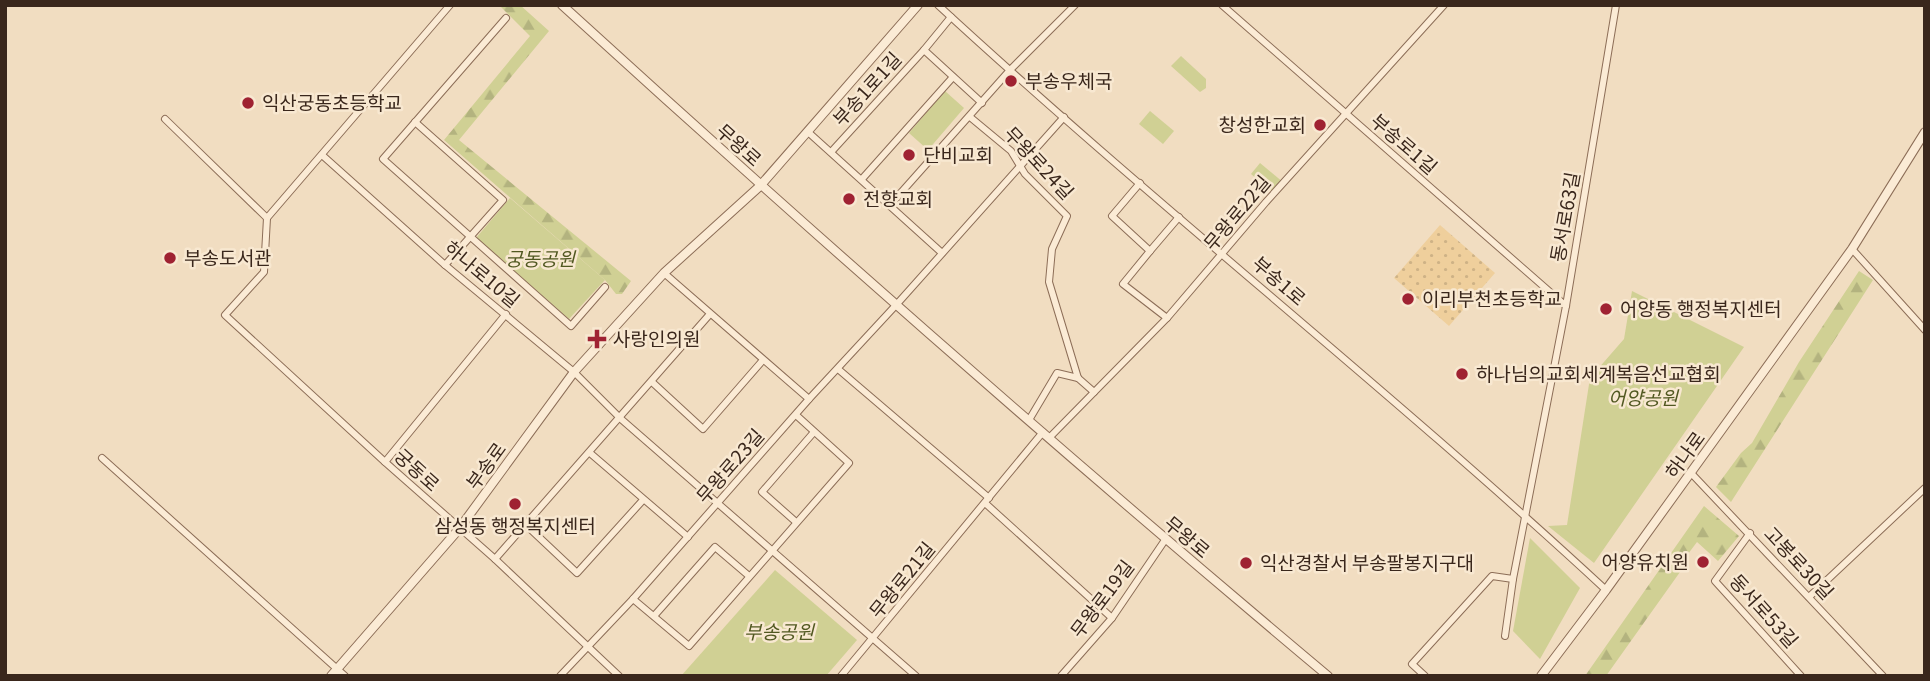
<svg xmlns="http://www.w3.org/2000/svg" width="1930" height="681" viewBox="0 0 1930 681" font-family="Georgia,'Noto Sans KR',serif">
<defs>
<pattern id="forest-firs" width="22" height="20" patternUnits="userSpaceOnUse" patternTransform="scale(1.75)"><rect width="22" height="20" fill="#d0d094"/><path d="M5 1l3.5 6h-7zM16 11l3.5 6h-7z" fill="#b3b37f"/></pattern>
<pattern id="sand-dots" width="8" height="8" patternUnits="userSpaceOnUse" patternTransform="scale(1.75)"><rect width="8" height="8" fill="#efcf9c"/><path d="M2 2h.1M6 6h.1" fill="none" stroke="#ceb286" stroke-width="1.8" stroke-linecap="round"/></pattern>
</defs>
<rect width="100%" height="100%" fill="#f1ddc1"/>
<!-- forest -->
<g fill="url(#forest-firs)">
<polygon points="499,5 520,5 549,31 459,140 631,281 622,294 616,294 605,280 444,140 530,36"/>
<polygon points="1859,271 1873,280 1731,502 1716,487 1741,453 1752,443 1799,362"/>
<polygon points="1704,506 1739,536 1718,561 1697,542 1682,562 1685,565 1606,676 1585,676"/>
</g>
<!-- sand -->
<polygon fill="url(#sand-dots)" points="1440,225 1495,273 1449,326 1394,278"/>
<!-- park -->
<g fill="#d0d094">
<polygon points="1181,56 1206,79 1206,88 1200,92 1171,66"/>
<polygon points="945,91 964,108 928,150 909,133"/>
<polygon points="1150,111 1174,131 1163,144 1139,124"/>
<polygon points="1260,163 1284,183 1275,194 1251,174"/>
<polygon points="510,198 605,280 569,319 476,238"/>
<polygon points="1632,291 1744,347 1594,563 1548,526 1567,525 1590,378 1624,339"/>
<polygon points="1530,538 1580,588 1540,659 1513,631"/>
<polygon points="775,570 857,640 826,676 681,676"/>
</g>
<g fill="none" stroke-linecap="round" stroke-linejoin="round">
<defs>
<g id="minor">
<polyline points="450,5 267,218 264,272 225,315 385,462 495,559 619,676"/>
<path d="M938 5C1156 206 1389 389 1606 590"/>
<polyline points="1222,5 1566,306"/>
<polyline points="506,18 383,159 571,326 605,287"/>
<polyline points="924,50 982,103"/>
<polyline points="970,117 1011,151 1025,174 1067,216 1052,249 1049,282 1078,378 1094,392"/>
<polyline points="165,119 267,218"/>
<polyline points="415,122 503,200 445,265"/>
<polyline points="808,132 942,253"/>
<polyline points="832,151 924,50 951,17"/>
<polyline points="322,155 445,265 574,372 621,419 916,676"/>
<polyline points="862,179 953,77"/>
<polyline points="1140,183 1112,216 1150,251 1179,217"/>
<polyline points="890,205 1010,70 1075,5"/>
<polyline points="1852,249 1925,330"/>
<polyline points="1150,251 1123,284 1167,318"/>
<polyline points="664,273 809,399"/>
<polyline points="838,369 989,498"/>
<polyline points="652,382 703,429 763,360"/>
<polyline points="1029,420 1057,373 1078,378"/>
<polyline points="1049,438 1167,318 1266,202 1444,5"/>
<polyline points="590,453 688,537"/>
<polyline points="102,458 345,676"/>
<polyline points="385,462 506,314"/>
<polyline points="1691,473 1883,676"/>
<polyline points="985,503 1112,618"/>
<polyline points="796,522 762,492 814,432"/>
<polyline points="526,525 577,573 643,500"/>
<polyline points="1750,533 1715,581 1801,676"/>
<polyline points="495,559 710,314"/>
<polyline points="1809,597 1925,488"/>
<polyline points="633,599 689,646 849,463 796,415"/>
<polyline points="654,616 715,547 749,576"/>
<polyline points="1505,636 1513,579 1566,306 1616,5"/>
<polyline points="560,676 633,599 809,399 897,304 1064,117"/>
<polyline points="841,676 1043,432"/>
<polyline points="1061,676 1112,618 1165,540"/>
<polyline points="1425,676 1412,664 1492,576 1513,579"/>
</g>
<g id="tertiary">
<path d="M562 5C813 234 1068 458 1328 676"/>
<polyline points="331,676 459,529 574,372 664,273 760,186 918,5"/>
<polyline points="1541,676 1606,590 1852,249 1925,132"/>
</g>
</defs>
<!-- minor casing -->
<use href="#minor" stroke="#8c6d57" stroke-width="8"/>
<!-- tertiary casing -->
<use href="#tertiary" stroke="#8c6d57" stroke-width="10"/>
<!-- minor -->
<use href="#minor" stroke="#fbebd5" stroke-width="6"/>
<!-- tertiary -->
<use href="#tertiary" stroke="#fbebd5" stroke-width="8"/>
</g>
<!-- markers -->
<g fill="#9f2232" stroke="#f8e8d1" stroke-width="2.5">
<circle cx="1011" cy="81" r="7"/>
<circle cx="248" cy="103" r="7"/>
<circle cx="1320" cy="125" r="7"/>
<circle cx="909" cy="155" r="7"/>
<circle cx="849" cy="199" r="7"/>
<circle cx="170" cy="258" r="7"/>
<circle cx="1408" cy="299" r="7"/>
<circle cx="1606" cy="309" r="7"/>
<path d="M593.5 328.5h7v7h7v7h-7v7h-7v-7h-7v-7h7z"/>
<circle cx="1462" cy="374" r="7"/>
<circle cx="515" cy="504" r="7"/>
<circle cx="1703" cy="562" r="7"/>
<circle cx="1246" cy="563" r="7"/>
</g>
<g text-anchor="middle" stroke-width="5" stroke-linejoin="round" paint-order="stroke">
<!-- poi labels -->
<g font-size="19" fill="#3a271c" stroke="#f8e8d1" text-anchor="start">
<text x="1025" y="88">부송우체국</text>
<text x="262" y="110">익산궁동초등학교</text>
<text x="1306" y="132" text-anchor="end">창성한교회</text>
<text x="923" y="162">단비교회</text>
<text x="863" y="206">전향교회</text>
<text x="184" y="265">부송도서관</text>
<text x="1422" y="306">이리부천초등학교</text>
<text x="1620" y="316">어양동 행정복지센터</text>
<text x="613" y="346">사랑인의원</text>
<text x="1476" y="381">하나님의교회세계복음선교협회</text>
<text x="515" y="533" text-anchor="middle">삼성동 행정복지센터</text>
<text x="1689" y="569" text-anchor="end">어양유치원</text>
<text x="1260" y="570">익산경찰서 부송팔봉지구대</text>
</g>
<!-- street labels -->
<g font-size="19" fill="#3a271c" stroke="#f8e8d1">
<text transform="translate(867 89) rotate(-48)" y="7">부송1로1길</text>
<text transform="translate(1404 144) rotate(41)" y="7">부송로1길</text>
<text transform="translate(739 145) rotate(42)" y="7">무왕로</text>
<text transform="translate(1039 163) rotate(47)" y="7">무왕로24길</text>
<text transform="translate(1237 213) rotate(-50)" y="7">무왕로22길</text>
<text transform="translate(1565 217) rotate(-80)" y="7">동서로63길</text>
<text transform="translate(482 274) rotate(40)" y="7">하나로10길</text>
<text transform="translate(1279 281) rotate(41)" y="7">부송1로</text>
<text transform="translate(1685 455) rotate(-54)" y="7">하나로</text>
<text transform="translate(486 466) rotate(-54)" y="7">부송로</text>
<text transform="translate(730 466) rotate(-49)" y="7">무왕로23길</text>
<text transform="translate(417 470) rotate(42)" y="7">궁동로</text>
<text transform="translate(1187 537) rotate(40)" y="7">무왕로</text>
<text transform="translate(1799 563) rotate(47)" y="7">고봉로30길</text>
<text transform="translate(902 580) rotate(-51)" y="7">무왕로21길</text>
<text transform="translate(1102 599) rotate(-53)" y="7">무왕로19길</text>
<text transform="translate(1764 611) rotate(48)" y="7">동서로53길</text>
</g>
<!-- park labels -->
<g font-size="19" font-style="italic" fill="#515821" stroke="#f8e8d1">
<text x="540" y="266">궁동공원</text>
<text x="1643" y="405">어양공원</text>
<text x="779" y="639">부송공원</text>
</g>
</g>
<!-- border -->
<rect width="1930" height="681" fill="none" stroke="#3a271c" stroke-width="14"/>
</svg>
